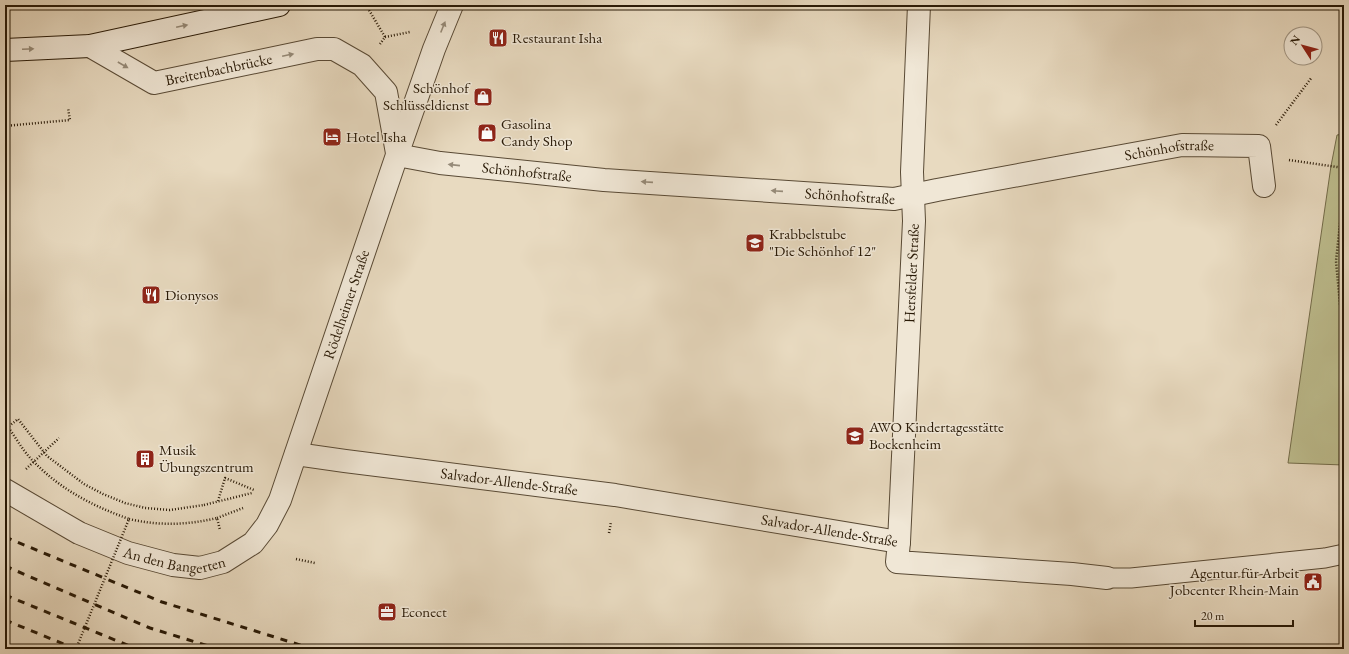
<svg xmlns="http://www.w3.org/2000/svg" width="1349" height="654" viewBox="0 0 1349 654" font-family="'EB Garamond',serif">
<rect width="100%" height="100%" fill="#e8dac0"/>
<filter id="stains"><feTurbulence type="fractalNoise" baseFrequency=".005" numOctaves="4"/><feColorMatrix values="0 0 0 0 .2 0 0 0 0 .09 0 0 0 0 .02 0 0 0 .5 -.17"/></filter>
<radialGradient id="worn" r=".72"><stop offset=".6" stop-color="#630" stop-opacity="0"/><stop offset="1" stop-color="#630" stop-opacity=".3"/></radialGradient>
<!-- green -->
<polygon fill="#bdbd8e" stroke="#736c4a" points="1344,134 1344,465 1288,463 1331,166 1337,135"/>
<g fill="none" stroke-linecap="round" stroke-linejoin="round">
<defs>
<polyline id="lane" points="1107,578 1131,578 1325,558 1344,554"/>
<g id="street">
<path id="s1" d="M90 46 154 83 317 49H334L362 65 386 92 397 153"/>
<path id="s2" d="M397 155 440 163 604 180 894 199 937 190 1182 145 1259 146 1264 186"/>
<path id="s3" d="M296 454 345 461 615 495 899 542 897 562 1072 574 1107 578"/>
<path id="s4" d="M5 490 79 533 128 553 173 565 200 568 223 562 253 543 267 525 280 500 397 155 434 49 452 5"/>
<path id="s5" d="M899 542 914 221 912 172 919 5"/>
</g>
<polyline id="secondary" points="5,50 90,46 279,5"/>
</defs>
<!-- lane casing -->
<use href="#lane" stroke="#594a35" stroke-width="21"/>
<!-- street casing -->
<use href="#street" stroke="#594a35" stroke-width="24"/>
<!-- secondary casing -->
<use href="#secondary" stroke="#291a07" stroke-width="24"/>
<!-- path -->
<g stroke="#291a07" stroke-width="2.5" stroke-dasharray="1 2" stroke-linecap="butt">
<polyline points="366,5 385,37 380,44"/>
<polyline points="385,37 410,32"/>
<polyline points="1276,125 1312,77"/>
<polyline points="5,126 70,120 68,108"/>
<polyline points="1289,160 1344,168"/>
<polyline points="1344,187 1336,261 1344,348"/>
<polyline points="26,469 59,438"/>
<polyline points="218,501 225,478 254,490"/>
<polyline points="204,505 252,493"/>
<polyline points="217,518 243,508"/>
<path d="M129 519C159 526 188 525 217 518L220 530"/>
<polyline points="609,533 611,522"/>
<polyline points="296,559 315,563"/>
</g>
<!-- lane -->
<use href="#lane" stroke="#f0e7d6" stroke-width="19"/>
<!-- street -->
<use href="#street" stroke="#f0e7d6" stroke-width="22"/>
<!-- secondary -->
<use href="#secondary" stroke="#f0e7d6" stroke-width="22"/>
<!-- rail -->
<g stroke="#291a07" stroke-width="3" stroke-dasharray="7 7" stroke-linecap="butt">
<polyline points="5,537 162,602 313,649"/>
<polyline points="5,566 150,628 218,649"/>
<polyline points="5,595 137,649"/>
<polyline points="5,620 76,649"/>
<polyline points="5,645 14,649"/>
</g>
<!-- path-bridge -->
<path stroke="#291a07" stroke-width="2.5" stroke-dasharray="1 2" stroke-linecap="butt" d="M76 649 129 519C93 506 61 490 33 461 23 451 16 438 8 427L18 419 47 456 84 484 103 494 125 503 145 508 170 510 204 505"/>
</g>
<!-- one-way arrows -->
<defs><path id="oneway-solid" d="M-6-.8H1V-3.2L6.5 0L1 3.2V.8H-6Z"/></defs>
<g fill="#968b79">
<use href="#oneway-solid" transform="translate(182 26) rotate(-12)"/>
<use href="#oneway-solid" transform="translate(443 27) rotate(-68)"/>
<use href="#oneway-solid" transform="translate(28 49) rotate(-3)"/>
<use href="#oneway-solid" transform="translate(288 55) rotate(-12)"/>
<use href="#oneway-solid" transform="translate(123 65) rotate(30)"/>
<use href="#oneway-solid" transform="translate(454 165) rotate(-174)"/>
<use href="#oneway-solid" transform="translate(647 182) rotate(-176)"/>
<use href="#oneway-solid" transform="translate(777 191) rotate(-176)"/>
</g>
<!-- icons -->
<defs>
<symbol id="restaurant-square" viewBox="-11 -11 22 22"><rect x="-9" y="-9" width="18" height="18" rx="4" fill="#8f2418" stroke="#f0e7d6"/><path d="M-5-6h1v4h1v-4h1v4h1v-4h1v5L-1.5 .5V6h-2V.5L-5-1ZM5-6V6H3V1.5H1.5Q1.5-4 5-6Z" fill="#fff"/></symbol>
<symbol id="shop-square" viewBox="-11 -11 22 22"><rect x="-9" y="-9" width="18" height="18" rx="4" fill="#8f2418" stroke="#f0e7d6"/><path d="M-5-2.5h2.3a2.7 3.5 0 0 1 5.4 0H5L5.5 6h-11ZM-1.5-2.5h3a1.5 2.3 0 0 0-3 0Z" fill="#fff"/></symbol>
<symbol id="hotel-square" viewBox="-11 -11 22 22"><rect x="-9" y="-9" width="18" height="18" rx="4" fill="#8f2418" stroke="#f0e7d6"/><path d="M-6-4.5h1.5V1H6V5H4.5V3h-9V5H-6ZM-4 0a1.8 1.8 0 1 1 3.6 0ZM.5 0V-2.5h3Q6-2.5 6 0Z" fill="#fff"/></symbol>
<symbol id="school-square" viewBox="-11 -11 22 22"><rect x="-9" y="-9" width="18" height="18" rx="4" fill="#8f2418" stroke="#f0e7d6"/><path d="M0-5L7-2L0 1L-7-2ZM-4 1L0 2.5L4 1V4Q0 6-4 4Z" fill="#fff"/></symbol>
<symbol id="building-square" viewBox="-11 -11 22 22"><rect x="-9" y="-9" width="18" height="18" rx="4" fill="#8f2418" stroke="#f0e7d6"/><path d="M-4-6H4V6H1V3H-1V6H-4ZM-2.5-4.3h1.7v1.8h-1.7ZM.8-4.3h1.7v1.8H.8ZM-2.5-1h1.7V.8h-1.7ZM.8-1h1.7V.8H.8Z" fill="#fff"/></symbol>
<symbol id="civic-square" viewBox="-11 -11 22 22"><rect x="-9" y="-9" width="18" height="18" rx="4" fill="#8f2418" stroke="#f0e7d6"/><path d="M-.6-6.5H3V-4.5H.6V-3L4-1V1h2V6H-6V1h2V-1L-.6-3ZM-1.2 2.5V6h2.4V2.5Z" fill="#fff"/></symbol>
<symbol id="office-square" viewBox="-11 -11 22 22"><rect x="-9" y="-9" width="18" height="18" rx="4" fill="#8f2418" stroke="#f0e7d6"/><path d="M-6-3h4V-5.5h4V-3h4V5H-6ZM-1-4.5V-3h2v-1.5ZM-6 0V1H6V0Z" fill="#fff"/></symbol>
</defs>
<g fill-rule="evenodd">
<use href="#restaurant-square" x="487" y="27" width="22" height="22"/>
<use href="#shop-square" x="472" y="86" width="22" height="22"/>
<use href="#shop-square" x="476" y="122" width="22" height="22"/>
<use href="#hotel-square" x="321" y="126" width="22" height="22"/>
<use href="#school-square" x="744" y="232" width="22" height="22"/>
<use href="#restaurant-square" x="140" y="284" width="22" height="22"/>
<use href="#school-square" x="844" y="425" width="22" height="22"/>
<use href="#building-square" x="134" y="448" width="22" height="22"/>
<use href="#civic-square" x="1302" y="571" width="22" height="22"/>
<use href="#office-square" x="376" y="601" width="22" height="22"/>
</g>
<g text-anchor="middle" stroke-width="3" stroke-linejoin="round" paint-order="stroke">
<!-- poi labels -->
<g font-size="15" fill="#291a07" stroke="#f0e7d6" text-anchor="start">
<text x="512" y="43">Restaurant Isha</text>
<text x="469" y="93" text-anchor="end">Schönhof<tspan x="469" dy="17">Schlüsseldienst</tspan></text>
<text x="501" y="129">Gasolina<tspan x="501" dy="17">Candy Shop</tspan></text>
<text x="346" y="142">Hotel Isha</text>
<text x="769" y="239">Krabbelstube<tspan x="769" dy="17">"Die Schönhof 12"</tspan></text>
<text x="165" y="300">Dionysos</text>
<text x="869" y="432">AWO Kindertagesstätte<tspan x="869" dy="17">Bockenheim</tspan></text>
<text x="159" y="455">Musik<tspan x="159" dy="17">Übungszentrum</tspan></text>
<text x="1299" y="578" text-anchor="end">Agentur für Arbeit<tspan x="1299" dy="17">Jobcenter Rhein-Main</tspan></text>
<text x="401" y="617">Econect</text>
</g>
<!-- street labels -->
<g font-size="15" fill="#291a07" stroke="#f0e7d6">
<text dy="5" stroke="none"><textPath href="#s1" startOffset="140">Breitenbachbrücke</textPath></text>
<text dy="5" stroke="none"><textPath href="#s2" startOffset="779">Schönhofstraße</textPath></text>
<text dy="5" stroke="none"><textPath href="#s2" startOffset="131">Schönhofstraße</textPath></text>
<text dy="5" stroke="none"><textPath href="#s2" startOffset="455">Schönhofstraße</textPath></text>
<text dy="5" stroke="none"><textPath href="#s5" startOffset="269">Hersfelder Straße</textPath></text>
<text dy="5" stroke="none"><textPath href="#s4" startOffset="529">Rödelheimer Straße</textPath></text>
<text dy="5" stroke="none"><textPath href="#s3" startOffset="215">Salvador-Allende-Straße</textPath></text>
<text dy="5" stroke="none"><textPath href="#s3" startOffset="539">Salvador-Allende-Straße</textPath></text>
<text dy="5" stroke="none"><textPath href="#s4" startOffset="186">An den Bangerten</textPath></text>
</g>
</g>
<!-- margin -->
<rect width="1349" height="654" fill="none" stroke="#e8dac0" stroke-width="20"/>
<rect x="6" y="6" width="1337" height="642" fill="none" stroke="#291a07" stroke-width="2"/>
<rect x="10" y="10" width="1329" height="634" fill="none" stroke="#291a07"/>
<!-- north arrow -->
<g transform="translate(1303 46) rotate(306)"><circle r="19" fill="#f0e7d6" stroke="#a09583"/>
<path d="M0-3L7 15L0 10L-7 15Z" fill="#8f2418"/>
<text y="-6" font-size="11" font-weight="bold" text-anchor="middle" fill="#291a07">N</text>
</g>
<!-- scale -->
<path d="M1195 620v6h98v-6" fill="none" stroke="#291a07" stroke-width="2"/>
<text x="1201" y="620" font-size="12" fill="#291a07" stroke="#f0e7d6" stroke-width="3" paint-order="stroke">20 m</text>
<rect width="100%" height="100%" filter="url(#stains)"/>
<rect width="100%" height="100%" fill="url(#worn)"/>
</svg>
